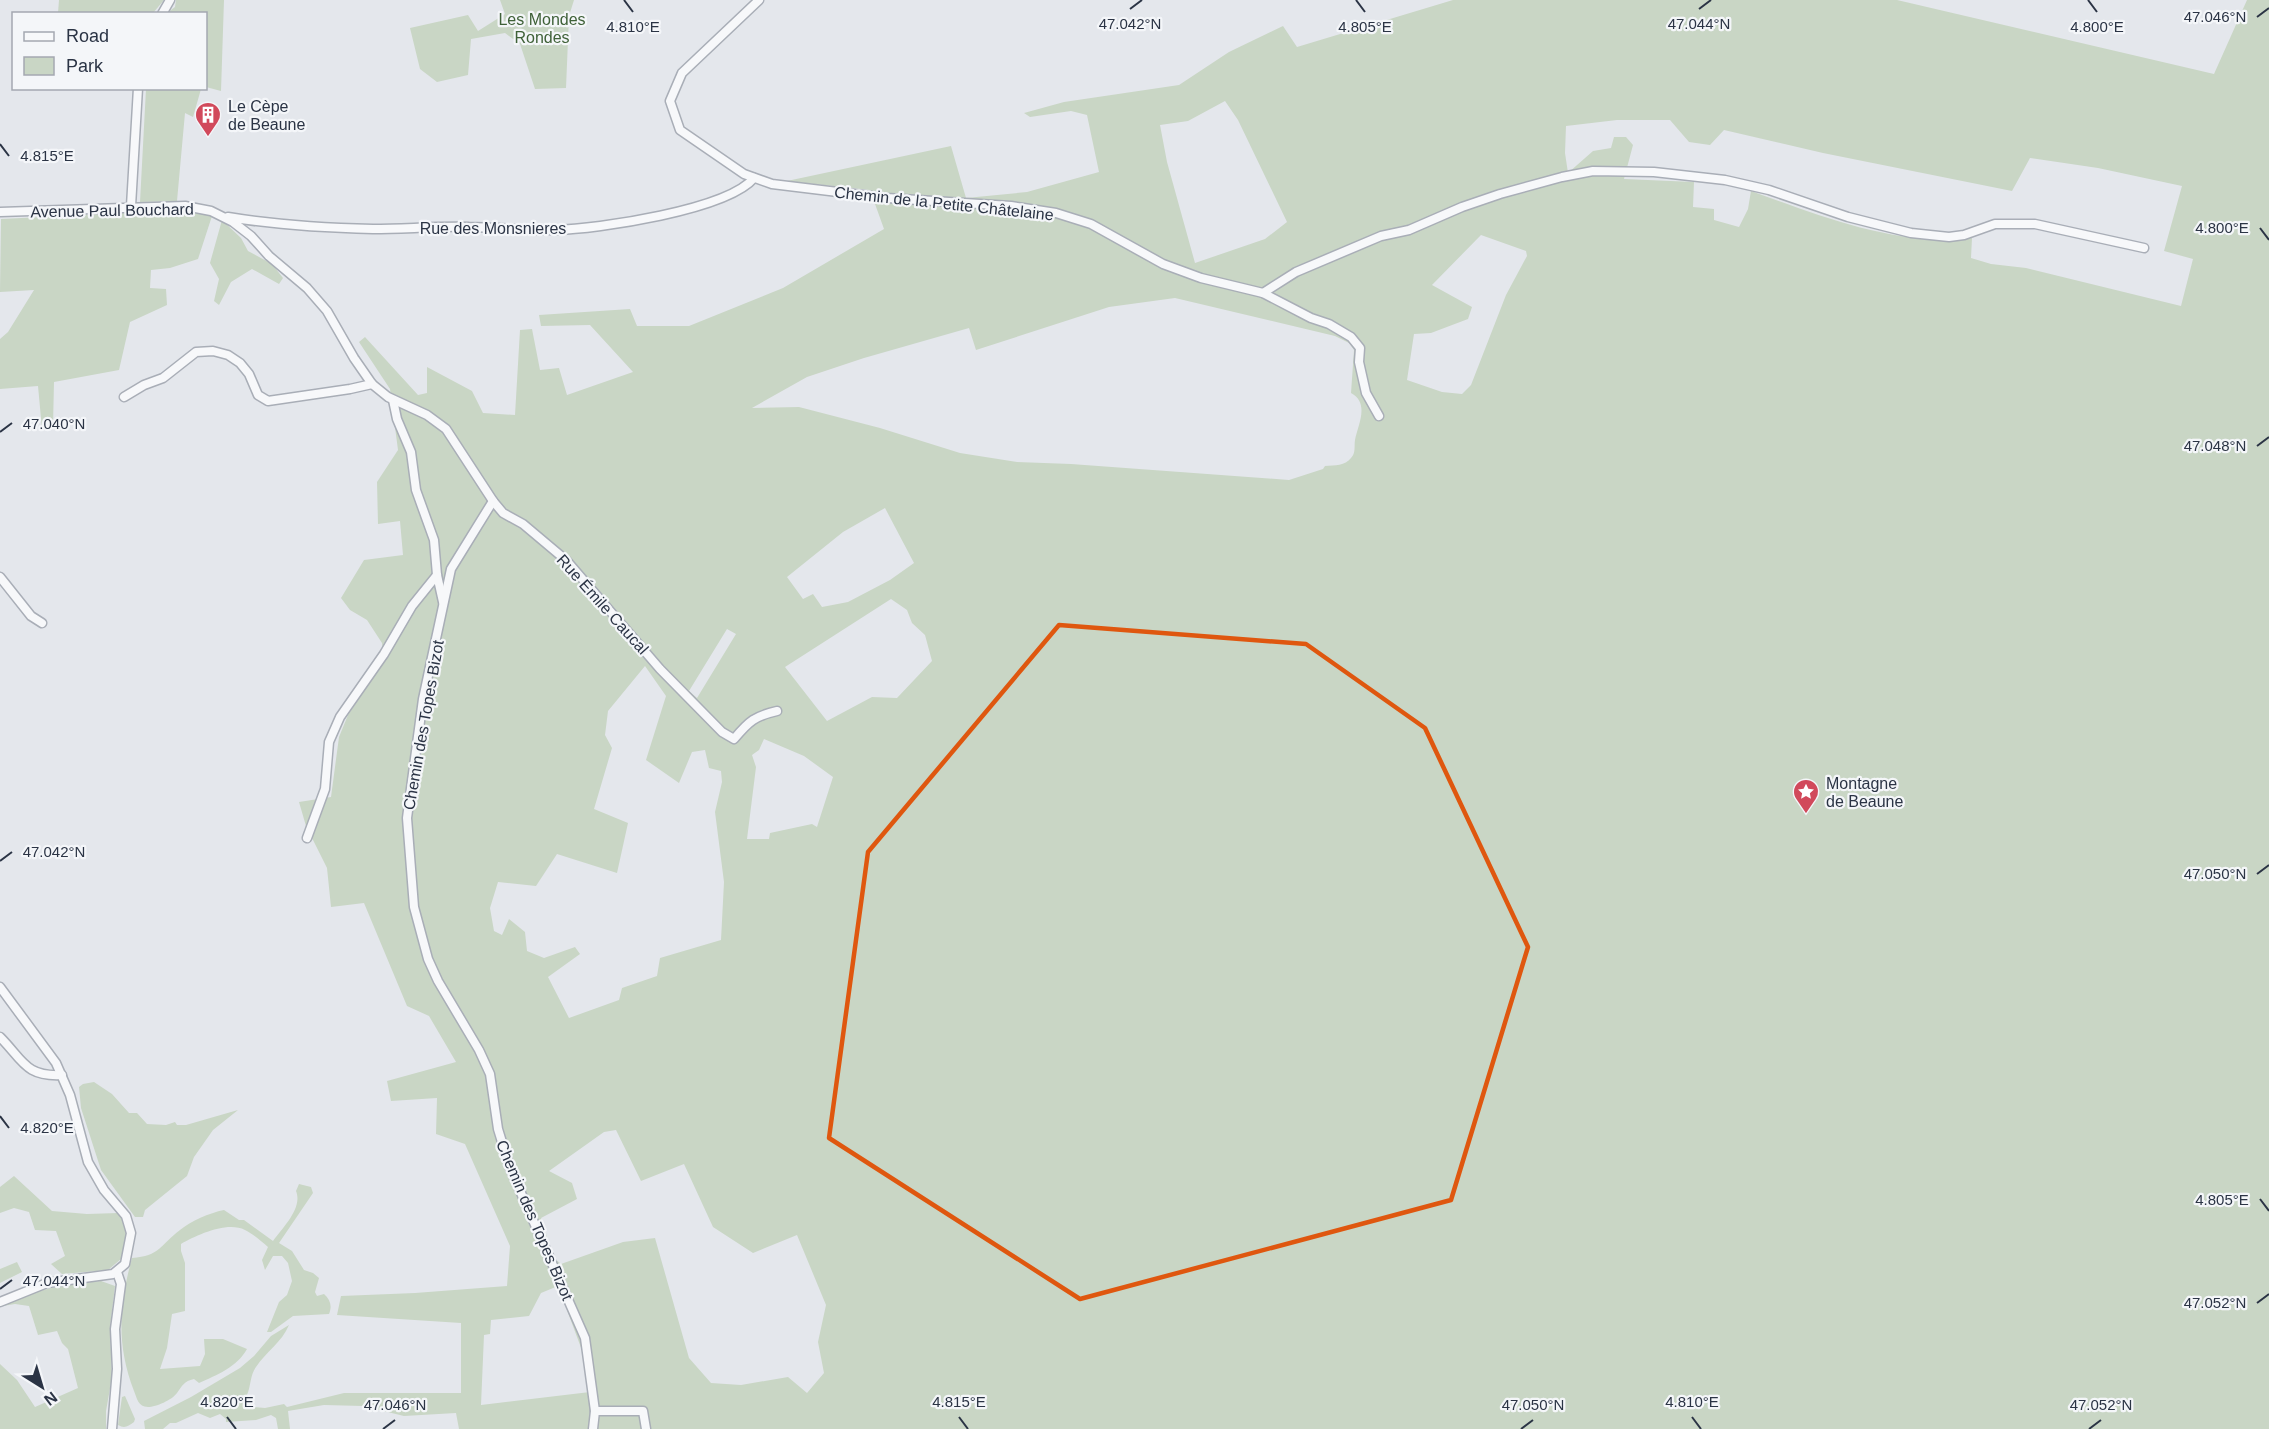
<svg xmlns="http://www.w3.org/2000/svg" width="2269" height="1429" viewBox="0 0 2269 1429" font-family="Arial,sans-serif">
<rect width="100%" height="100%" fill="#e4e7ec"/>
<!-- green -->
<g fill="#c9d6c5" fill-rule="evenodd">
<polygon points="59,0 164,0 153,13 58,13"/>
<polygon points="176,0 224,0 221,91 206,87 206,14 167,13 175,7"/>
<polygon points="500,0 574,0 569,16 566,88 535,89 520,44 505,33 471,39 468,75 437,82 420,69 410,28 468,15 478,31 505,14"/>
<path d="M1453 0H1897L2214 74 2247 0H2269V1429H459L456 1413 404 1416 363 1406 324 1405 288 1411 290 1429H278L276 1418 271 1415 256 1420 226 1422V1419L220 1414 210 1418 198 1413 176 1423H170L163 1429H145L144 1421 191 1397 240 1368 254 1356 271 1336 289 1325C282 1342 266 1352 256 1367 250 1375 251 1386 247 1395L254 1407 265 1408 284 1404 287 1407 344 1393H461V1323L337 1315 341 1296 415 1293 507 1286 510 1246 465 1144 436 1134 437 1098 391 1101 387 1081 456 1062 429 1016 407 1006 364 903 331 907 327 868 306 826 299 802 331 797 339 737 348 715 384 661 382 643 367 620 350 610 341 598 364 560 403 555 400 521 378 524 377 482 398 450 390 389 359 342 365 337 418 395 427 393V367L472 391 483 413 515 415 520 330 532 329 540 370 559 368 567 395 633 372 590 325 541 326 539 315 630 309 637 326H689L783 288 884 229 870 190 787 181 951 146 966 198 1027 192 1099 172 1087 115 1071 111 1030 117 1024 113 1064 102 1179 85 1229 52 1283 26 1297 47ZM1225 101 1238 120 1287 222 1265 239 1195 263 1167 162 1160 125 1188 121ZM1617 120H1670L1689 142 1710 145 1724 130 1823 153 2012 191 2030 158 2098 168 2182 186 2164 251 2193 259 2181 306 2026 268 1991 264 1971 258 1972 238C1897 247 1820 216 1751 191L1748 209 1739 227 1714 220V209L1693 207 1694 182 1624 179 1633 145 1626 137H1614L1611 148 1593 151 1568 173 1565 153 1566 126ZM1481 235 1526 251 1527 256 1506 295 1471 385 1462 394 1442 392 1407 380 1414 334 1431 333 1468 319 1472 307 1432 285ZM1175 298 1335 336 1349 343 1354 350 1351 393C1370 403 1358 425 1355 440 1354 446 1356 453 1351 458 1345 466 1335 465 1325 466L1323 469 1289 480 1071 464 1017 462 960 453 880 428 799 407 752 408 807 377 864 358 969 328 976 350 1109 307ZM885 508 914 563 890 580 848 602 822 607 813 594 803 599 787 577 843 532ZM891 599 907 610 912 623 925 635 932 661 897 698 872 697 827 721 785 667ZM727 629 736 634 697 698 689 691ZM645 666 666 696 646 760 679 783 692 752 705 750 709 768 721 771 722 782 715 812 724 882 721 940 660 958 657 976 622 988 619 1000 569 1018 548 977 580 954 575 947 544 958 527 951 525 932 509 919 502 935 494 931 490 908 498 882 536 886 557 854 617 873 628 823 594 809 612 748 605 735 608 711ZM764 739 804 756 833 777 817 827 812 824 770 833 769 839H747L756 767 752 755 759 750ZM616 1130 641 1181 684 1164 713 1227 753 1253 797 1235 826 1305 818 1342 824 1373 807 1393 788 1377 741 1385 711 1383 689 1358 655 1238 623 1242 561 1264 554 1258 541 1218 577 1199 572 1183 549 1171 604 1132ZM558 1286 583 1353 590 1392 481 1405 484 1335 490 1334 491 1320 529 1316 541 1293Z"/>
<polygon points="146,89 201,89 193,117 185,113 177,201 140,202"/>
<polygon points="185,210 212,216 198,259 170,268 151,270 150,288 166,289 167,305 130,322 119,370 54,382 53,426 42,429 38,386 0,389 0,339 8,332 34,290 0,292 1,219"/>
<polygon points="222,220 241,238 248,251 272,264 283,278 279,284 252,269 231,282 219,305 214,301 219,279 210,263"/>
<polygon points="94,1082 112,1094 129,1113 137,1113 147,1124 166,1125 175,1122 177,1125 186,1125 238,1110 213,1130 194,1157 187,1176 145,1210 143,1217 135,1217 101,1170 81,1108 79,1087 83,1084"/>
<polygon points="14,1176 52,1211 87,1214 118,1213 123,1219 127,1229 121,1259 108,1270 62,1274 51,1264 65,1256 56,1231 35,1230 29,1212 14,1208 0,1213 0,1187"/>
<path d="M299 1184 311 1187 313 1193 279 1243 292 1251 304 1270 313 1273 319 1278 315 1292 317 1296 324 1294C331 1300 332 1307 329 1314L293 1316 271 1332H267L279 1302 287 1295 292 1281 288 1263 282 1256H273L265 1270 262 1260 268 1247C261 1241 253 1234 245 1230 227 1221 197 1235 181 1244V1251L185 1263V1311L172 1314 167 1348 160 1369 200 1366 205 1354 204 1339H223L247 1349C237 1367 217 1375 199 1383L194 1379C184 1381 182 1386 177 1393 172 1400 156 1407 148 1407 138 1407 137 1398 134 1391 116 1344 119 1305 132 1258 160 1256 160 1245 180 1230 191 1221 209 1213 224 1210L239 1220H244L273 1241C283 1227 303 1208 296 1191Z"/>
<polygon points="17,1262 22,1272 0,1283 0,1269"/>
<path d="M101 1281 115 1286 110 1327 112 1377 106 1411V1429H0V1364L17 1380 35 1407 78 1388 68 1349 62 1343 57 1331 38 1335 29 1306 15 1304 3 1306C34 1288 66 1285 101 1281Z"/>
<path d="M125 1396 135 1419 134 1422C128 1426 125 1429 118 1425L122 1397Z"/>
</g>
<g fill="none" stroke-linecap="round" stroke-linejoin="round">
<defs>
<g id="street">
<polyline points="759,0 682,73 670,101 680,130 744,174 772,184 887,198 1011,206 1056,213 1091,224 1163,264 1201,278 1263,293 1311,318 1329,324 1351,337 1360,348 1359,362 1366,393 1379,416"/>
<polyline points="162,14 170,0"/>
<polyline points="131,206 138,88"/>
<path d="M0 212 185 206 211 211 233 222 251 236 269 256 307 288 327 311 354 358 372 384 388 397 427 415 446 429 493 501 503 513 523 524 567 561 660 669 722 732 734 739C749 721 755 716 777 711"/>
<path d="M228 217C276 225 325 228 373 229 405 229 437 226 469 227 497 227 526 231 555 230 598 229 727 210 754 178"/>
<polyline points="1263,293 1296,272 1381,236 1409,230 1462,207 1500,194 1562,177 1593,171 1654,172 1725,180 1769,190 1848,217 1911,233 1949,237 1964,235 1995,224 2035,224 2144,248"/>
<polyline points="124,397 144,385 163,378 196,352 213,351 228,355 240,363 249,374 258,395 268,401 350,389 372,384"/>
<polyline points="393,400 397,419 411,452 416,490 434,540 437,575 443,602"/>
<polyline points="493,501 451,569 423,699 407,818 414,907 428,959 438,981 479,1050 490,1074 498,1129 510,1168 585,1338 595,1411 593,1429"/>
<polyline points="0,577 31,616 42,623"/>
<polyline points="307,838 325,789 329,742 340,717 384,654 412,606 437,575"/>
<polyline points="0,987 56,1063 70,1095 88,1162 104,1190 126,1216 131,1233 125,1264 113,1274 47,1283 0,1302"/>
<path d="M0 1037C23 1060 25 1077 62 1075"/>
<polyline points="595,1411 643,1411 646,1429"/>
<polyline points="112,1429 117,1369 115,1329 121,1284 117,1272"/>
</g>
</defs>
<!-- street casing -->
<use href="#street" stroke="#a9aeb7" stroke-width="11"/>
<!-- street -->
<use href="#street" stroke="#f7f8fa" stroke-width="8"/>
</g>
<!-- marked area -->
<path fill="none" stroke="#df570f" stroke-width="4.5" stroke-linejoin="round" d="M1059 625 1306 644 1425 728 1528 947 1451 1200 1080 1299 829 1138 868 852Z"/>
<!-- ticks -->
<path fill="none" stroke="#2b3445" stroke-width="2" d="M624 0 633 12M1356 0 1365 12M2088 0 2097 12M1130 9 1142 0M1699 9 1711 0M2257 17 2269 8M0 144 9 156M2260 228 2269 240M0 432 12 423M2257 446 2269 437M0 861 12 852M2257 874 2269 865M0 1116 9 1128M2260 1199 2269 1211M0 1289 12 1280M2257 1303 2269 1294M227 1417 236 1429M959 1417 968 1429M1692 1417 1701 1429M383 1429 395 1420M1521 1429 1533 1420M2089 1429 2101 1420"/>
<!-- icons -->
<defs>
<symbol id="building-pin" viewBox="-11 -11 22 30"><path d="M0 17L-7.5 6A9.5 9.5 0 1 1 7.5 6Z" fill="#d1495b" stroke="#f4f6f9"/><path d="M-4-6H4V6H1V3H-1V6H-4ZM-2.5-4.3h1.7v1.8h-1.7ZM.8-4.3h1.7v1.8H.8ZM-2.5-1h1.7V.8h-1.7ZM.8-1h1.7V.8H.8Z" fill="#fff"/></symbol>
<symbol id="sight-pin" viewBox="-11 -11 22 30"><path d="M0 17L-7.5 6A9.5 9.5 0 1 1 7.5 6Z" fill="#d1495b" stroke="#f4f6f9"/><path d="M0-6L1.8-2.2L6-1.7L2.9 1.2L3.7 5.4L0 3.3L-3.7 5.4L-2.9 1.2L-6-1.7L-1.8-2.2Z" fill="#fff"/></symbol>
</defs>
<g fill-rule="evenodd">
<use href="#building-pin" x="193" y="100" width="30" height="40"/>
<use href="#sight-pin" x="1791" y="777" width="30" height="40"/>
</g>
<g text-anchor="middle" stroke-width="4.5" stroke-linejoin="round" paint-order="stroke">
<!-- park labels -->
<g font-size="16" fill="#3f6138" stroke="#f4f6f9">
<text x="542" y="25">Les Mondes<tspan x="542" dy="18">Rondes</tspan></text>
</g>
<!-- poi labels -->
<g font-size="16" fill="#2b3445" stroke="#f4f6f9" text-anchor="start">
<text x="228" y="112">Le Cèpe<tspan x="228" dy="18">de Beaune</tspan></text>
<text x="1826" y="789">Montagne<tspan x="1826" dy="18">de Beaune</tspan></text>
</g>
<!-- street labels -->
<g font-size="16" fill="#2b3445" stroke="#f4f6f9">
<text transform="translate(944 203) rotate(6)" y="6">Chemin de la Petite Châtelaine</text>
<text transform="translate(112 210) rotate(-1)" y="6">Avenue Paul Bouchard</text>
<text x="493" y="234">Rue des Monsnieres</text>
<text transform="translate(603 604) rotate(48)" y="6">Rue Émile Caucal</text>
<text transform="translate(423 725) rotate(-80)" y="6">Chemin des Topes Bizot</text>
<text transform="translate(535 1220) rotate(67)" y="6">Chemin des Topes Bizot</text>
</g>
</g>
<g font-size="15" text-anchor="middle" fill="#2b3445" stroke="#f4f6f9" stroke-width="4.5" stroke-linejoin="round" paint-order="stroke">
<text x="2215" y="22">47.046°N</text>
<text x="1130" y="29">47.042°N</text>
<text x="1699" y="29">47.044°N</text>
<text x="1365" y="32">4.805°E</text>
<text x="633" y="32">4.810°E</text>
<text x="2097" y="32">4.800°E</text>
<text x="47" y="161">4.815°E</text>
<text x="2222" y="233">4.800°E</text>
<text x="54" y="429">47.040°N</text>
<text x="2215" y="451">47.048°N</text>
<text x="54" y="857">47.042°N</text>
<text x="2215" y="879">47.050°N</text>
<text x="47" y="1133">4.820°E</text>
<text x="2222" y="1205">4.805°E</text>
<text x="54" y="1286">47.044°N</text>
<text x="2215" y="1308">47.052°N</text>
<text x="227" y="1407">4.820°E</text>
<text x="959" y="1407">4.815°E</text>
<text x="1692" y="1407">4.810°E</text>
<text x="395" y="1410">47.046°N</text>
<text x="1533" y="1410">47.050°N</text>
<text x="2101" y="1410">47.052°N</text>
</g>
<!-- legend -->
<rect x="12" y="12" width="195" height="78" fill="#f4f6f9" stroke="#a4a8b1" stroke-width="1.5"/>
<rect x="24" y="32" width="30" height="9" fill="#f7f8fa" stroke="#a4a8b1" stroke-width="1.5"/>
<text x="66" y="42" font-size="18" fill="#2b3445">Road</text>
<rect x="24" y="57" width="30" height="18" fill="#c9d6c5" stroke="#a4a8b1" stroke-width="1.5"/>
<text x="66" y="72" font-size="18" fill="#2b3445">Park</text>
<!-- north arrow -->
<g transform="translate(42 1387) rotate(143)" stroke="#f4f6f9" stroke-width="4.5" paint-order="stroke">
<path d="M0-4.5L10 22L0 15L-10 22Z" fill="#2b3445"/>
<text y="-9" font-size="16" font-weight="bold" text-anchor="middle" fill="#2b3445">N</text>
</g>
</svg>
